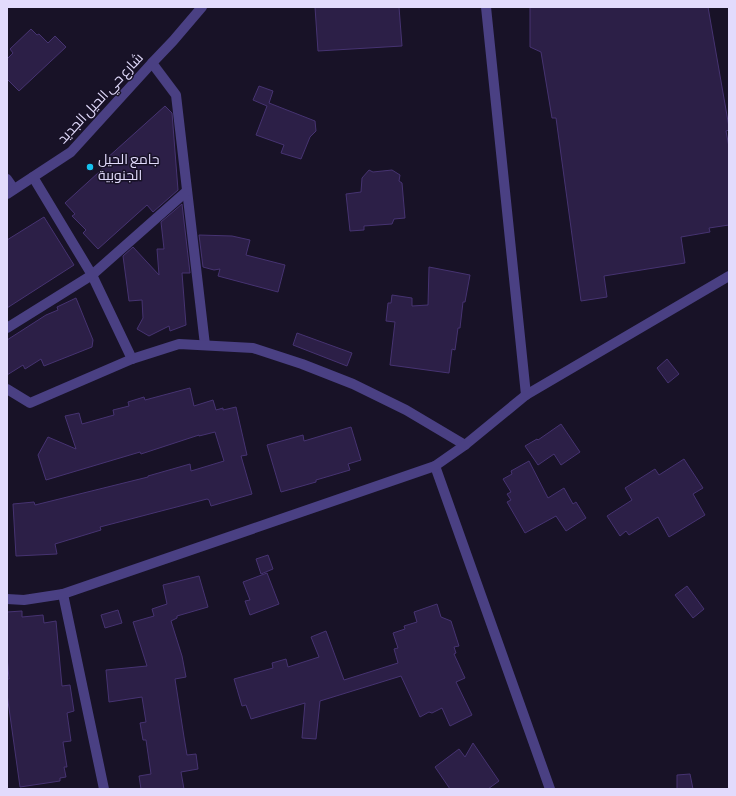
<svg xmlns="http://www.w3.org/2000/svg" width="736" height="796" viewBox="0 0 736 796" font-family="'Asap Condensed',Cairo,sans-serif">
<rect width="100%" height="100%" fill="#181227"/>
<!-- building -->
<g fill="#2c1f47" stroke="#463371">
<polygon points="315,7 399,7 402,46 318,51"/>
<polygon points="530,7 708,7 729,127 729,130 726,131 729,147 729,225 709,228 710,232 681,237 685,263 604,276 607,297 581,301 556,118 552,118 541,52 530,47"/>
<polygon points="31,29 37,35 39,34 48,43 55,36 66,47 19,91 7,79 7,59 13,53 10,49"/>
<polygon points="259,86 273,91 269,103 315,121 316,131 310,137 301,159 281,153 284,145 256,135 267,106 253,100"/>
<polygon points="165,106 172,113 178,190 153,212 147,205 98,249 83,233 86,230 72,216 75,214 65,203 110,162 106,159"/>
<polygon points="369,170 373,172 392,170 400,175 399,181 402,183 405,218 394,219 392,224 364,226 364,230 350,231 346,194 361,192 362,178"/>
<polygon points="182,204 190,273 182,273 186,325 170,331 169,326 149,336 137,329 143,318 142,300 129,301 123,256 133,247 159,275 157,249 164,249 161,222"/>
<polygon points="44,217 74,265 7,308 7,240"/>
<polygon points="199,235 232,236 250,240 246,255 285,265 278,292 218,276 220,269 214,270 203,267"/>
<polygon points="429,267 470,275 465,302 463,302 460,328 458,328 455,350 452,349 449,373 390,365 395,322 386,321 388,303 391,303 392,295 412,298 412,306 428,305"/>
<polygon points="76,298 93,340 92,347 44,366 41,359 25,369 23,365 7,375 7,340 46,315 58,310 57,307"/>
<polygon points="297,333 352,353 347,366 293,345"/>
<polygon points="667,359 679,374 668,383 657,368"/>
<polygon points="190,388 194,406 213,400 216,410 223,408 223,410 236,407 247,455 241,456 252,494 211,506 209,500 207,499 100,527 101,530 55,544 57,554 16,556 13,504 34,502 35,505 148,477 148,476 190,464 191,471 224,461 215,432 199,436 199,435 141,454 140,452 46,480 38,455 48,437 76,449 65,416 79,413 82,424 114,415 113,410 129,406 128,402 144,397 145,400"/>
<polygon points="561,424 580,452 561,465 554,454 538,465 525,446 537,439 538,440"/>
<polygon points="351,427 361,460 348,464 350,470 316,480 316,482 281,492 267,445 303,435 304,441"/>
<polygon points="684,459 703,488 693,494 705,515 669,537 658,517 629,535 626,531 620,536 607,516 632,500 625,488 655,469 659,475"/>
<polygon points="529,461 548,498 564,488 573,504 576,502 586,518 566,531 556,516 525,533 507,502 511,500 507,494 511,492 503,479 512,474 511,471"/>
<polygon points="268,555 273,569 261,574 256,559"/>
<polygon points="267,573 279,604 250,615 245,601 250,600 243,582"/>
<polygon points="199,576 208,607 177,616 177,618 171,621 182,656 186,677 175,679 184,737 187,755 196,754 198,769 181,772 184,789 141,789 139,776 151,774 146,740 143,740 140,723 146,722 142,697 109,702 106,670 147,666 133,622 154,616 152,609 167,604 163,585"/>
<polygon points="687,586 704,609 693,618 675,595"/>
<polygon points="437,604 441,617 451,621 459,646 454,647 456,653 454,654 465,678 456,682 472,715 450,726 442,708 432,713 429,712 420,717 401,676 320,701 316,739 302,738 305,703 251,719 246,705 242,706 234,679 273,668 272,663 286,659 288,667 319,657 311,637 326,631 344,680 398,663 394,649 398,648 393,633 405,629 404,626 417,622 414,612"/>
<polygon points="118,610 122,623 105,628 101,615"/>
<polygon points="22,611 22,617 43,615 44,623 56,621 62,686 70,685 74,711 67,713 71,741 63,742 67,767 64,767 66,777 60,778 60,781 20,787 7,694 7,679 9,679 7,656 7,612"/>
<polygon points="473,743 499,781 488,789 450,789 435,767 459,749 465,757"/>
<polygon points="690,774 693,789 677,789 677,775"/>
</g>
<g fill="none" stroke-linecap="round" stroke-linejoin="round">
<!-- minor -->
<g stroke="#4a4083" stroke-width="10">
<polyline points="486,7 526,395"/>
<polyline points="152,63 176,95 205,345"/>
<polyline points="33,177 92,275 132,359"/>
<polyline points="7,179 14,189"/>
<polyline points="7,328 92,275 187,191"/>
<polyline points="7,389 30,403 132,359 179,344 253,348 302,364 353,384 406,410 465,445"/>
<polyline points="435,466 550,789"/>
<polyline points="63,594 104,789"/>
<polyline points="7,599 24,600 63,594 435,466 465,445 526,395 729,276"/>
</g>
<!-- tertiary -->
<polyline stroke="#4a4083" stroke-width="10" points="7,194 71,152 152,63 173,41 202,7"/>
</g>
<!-- markers -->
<circle fill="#15c1ee" stroke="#181227" stroke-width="1.5" cx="90" cy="167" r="4"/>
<g text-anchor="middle" stroke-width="3" stroke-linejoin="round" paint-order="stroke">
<!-- street labels -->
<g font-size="14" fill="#e2dbfc" stroke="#181227">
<text transform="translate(100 98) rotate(-47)" y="5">شارع حي الحيل الجديد</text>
</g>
<!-- poi labels -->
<g font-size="14" fill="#e2dbfc" stroke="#181227" text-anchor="start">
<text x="98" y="164">جامع الحيل<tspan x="98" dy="16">الجنوبية</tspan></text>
</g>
</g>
<!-- border -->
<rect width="736" height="796" fill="none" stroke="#e2dbfc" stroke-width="16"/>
</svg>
